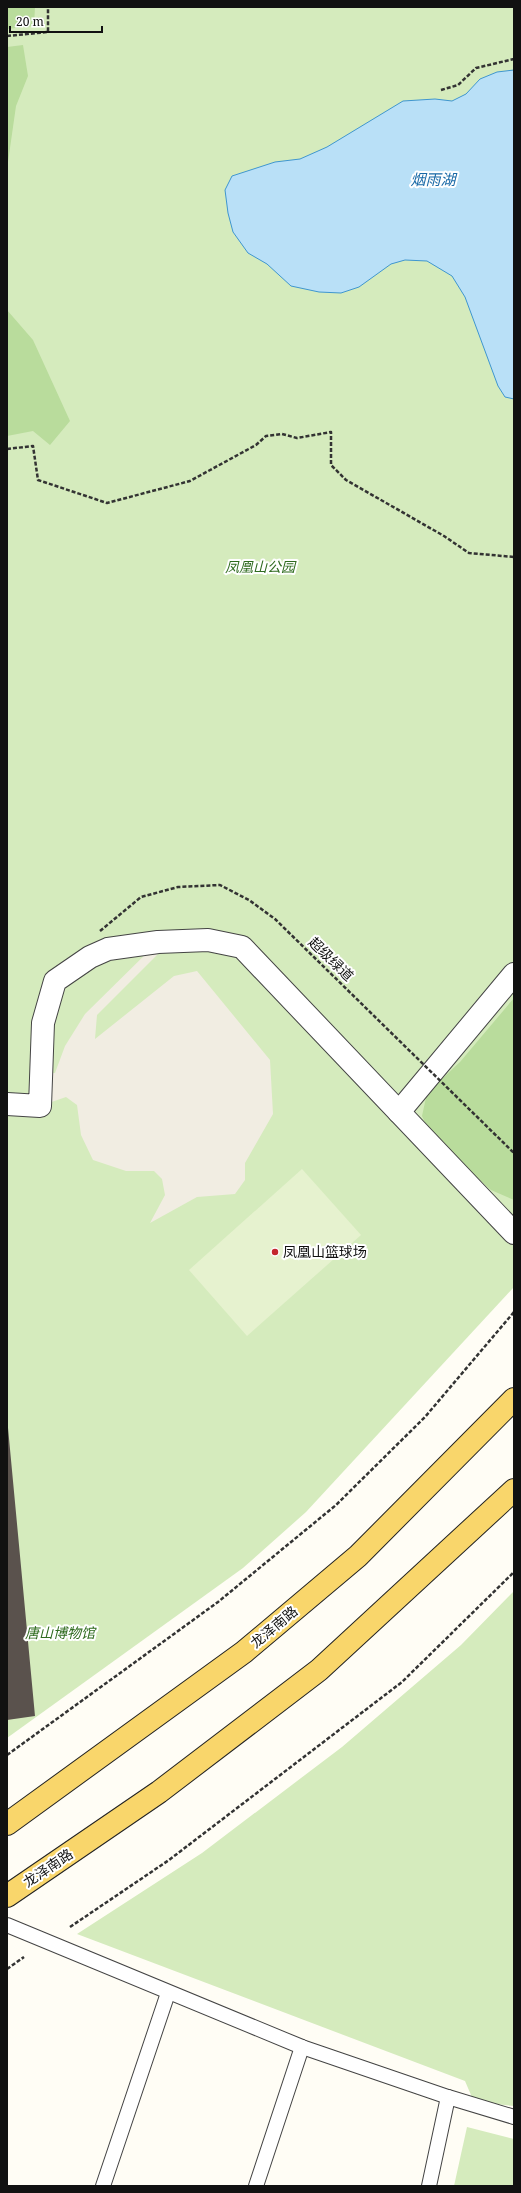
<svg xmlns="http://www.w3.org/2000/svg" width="521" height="2193" viewBox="0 0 521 2193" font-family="'Noto Serif','Noto Sans SC',serif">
<rect width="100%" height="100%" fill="#fffdf5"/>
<!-- green -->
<g fill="#d5ebbd">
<polygon points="7,7 514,7 514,1287 306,1512 243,1568 7,1738"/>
<polygon points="514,1591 514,2106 474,2102 465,2081 77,1934 202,1853 342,1747 461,1645"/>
<polygon points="467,2127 514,2139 514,2186 454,2186"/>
</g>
<!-- forest -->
<g fill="#b9dc9c">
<polygon points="7,7 35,7 34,26 7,29"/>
<polygon points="23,45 28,76 16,106 7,169 7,47"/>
<polygon points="7,310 33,340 70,421 50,445 33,431 7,436"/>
<polygon points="514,998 514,1200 491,1190 431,1136 422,1116 427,1093 460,1062"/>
</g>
<!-- pitch -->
<polygon fill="#e6f2cf" points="302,1169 361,1235 247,1336 189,1270"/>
<!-- plaza -->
<polygon fill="#f1ede2" points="171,941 97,1015 95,1039 174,976 197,971 270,1060 273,1114 245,1163 245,1180 235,1194 197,1197 150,1223 165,1195 162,1179 154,1171 126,1171 93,1160 81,1135 77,1105 66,1097 40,1106 41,1074 55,1073 65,1046 85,1014 158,942"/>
<!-- water -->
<polygon fill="#b9e0f7" stroke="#3f96cf" points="514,70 514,399 505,397 498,386 465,297 452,276 427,261 405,260 391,264 359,287 341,293 319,292 291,286 267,264 248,253 233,232 228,213 225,190 232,176 275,162 300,159 327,147 403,101 435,99 452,101 466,94 480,79 497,72"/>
<!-- building -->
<polygon fill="#5a524d" points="7,1417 35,1716 7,1720"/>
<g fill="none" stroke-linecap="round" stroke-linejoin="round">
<defs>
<g id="lane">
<polyline points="7,1925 302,2047 448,2097 429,2186"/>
<polyline points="448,2097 514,2117"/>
<polyline points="103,2186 168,1993"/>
<polyline points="256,2186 302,2047"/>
</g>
<g id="street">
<polyline points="7,1104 40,1106 43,1023 55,981 90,957 108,949 158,942 208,940 242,947 514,1233"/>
<polyline points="399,1112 514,974"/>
</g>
<g id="primary">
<polyline points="7,1824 244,1652 358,1556 514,1399"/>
<polyline points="7,1896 159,1792 319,1670 514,1490"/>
</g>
</defs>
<!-- lane casing -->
<use href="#lane" stroke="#444" stroke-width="16"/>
<!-- street casing -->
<use href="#street" stroke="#444" stroke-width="24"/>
<!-- primary casing -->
<use href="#primary" stroke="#222" stroke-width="24"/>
<!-- path -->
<g stroke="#333" stroke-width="2.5" stroke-dasharray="4 2" stroke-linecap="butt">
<polyline points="7,36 48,32 48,7"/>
<polyline points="441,90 458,85 476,68 514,59"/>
<polyline points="7,449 33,446 38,480 107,503 190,481 256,445 266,436 282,434 297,438 331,432 331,465 346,480 444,536 469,553 514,557"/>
<polyline points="7,1755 218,1602 336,1505 425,1417 514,1312"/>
<polyline points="70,1927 169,1860 402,1682 514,1572"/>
<polyline points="7,1969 24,1957"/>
</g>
<!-- lane -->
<use href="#lane" stroke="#fff" stroke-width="14"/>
<!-- street -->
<use href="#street" stroke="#fff" stroke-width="22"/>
<!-- primary -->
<use href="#primary" stroke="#f9d66b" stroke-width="22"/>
<!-- path-bridge -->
<polyline stroke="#333" stroke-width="2.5" stroke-dasharray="4 2" stroke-linecap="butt" points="100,931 141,897 178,887 220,885 249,900 275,919 514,1153"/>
</g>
<!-- markers -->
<circle fill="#c4262e" stroke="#fff" stroke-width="1.5" cx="275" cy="1252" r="4"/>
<g text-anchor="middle" stroke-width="4" stroke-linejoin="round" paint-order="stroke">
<!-- park labels -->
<g font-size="14" font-style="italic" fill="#2f6b1f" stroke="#fff">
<text x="260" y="572">凤凰山公园</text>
<text x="60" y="1638">唐山博物馆</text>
</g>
<!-- street labels -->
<g font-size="14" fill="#111" stroke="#fff">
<text transform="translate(331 959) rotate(44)" y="5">超级绿道</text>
<text transform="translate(274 1627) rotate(-40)" y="5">龙泽南路</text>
<text transform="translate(48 1868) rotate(-34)" y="5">龙泽南路</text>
</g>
<!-- poi labels -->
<g font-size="14" fill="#111" stroke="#fff" text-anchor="start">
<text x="283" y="1257">凤凰山篮球场</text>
</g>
<!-- water labels -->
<g font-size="15" font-style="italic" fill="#1768a6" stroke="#fff">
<text x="433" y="185">烟雨湖</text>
</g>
</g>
<!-- border -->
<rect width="521" height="2193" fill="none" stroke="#111111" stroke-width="16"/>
<!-- scale -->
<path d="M10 26v6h92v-6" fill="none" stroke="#111111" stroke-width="2"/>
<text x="16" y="26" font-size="12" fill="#111111" stroke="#ffffff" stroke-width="3" paint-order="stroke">20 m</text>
</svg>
